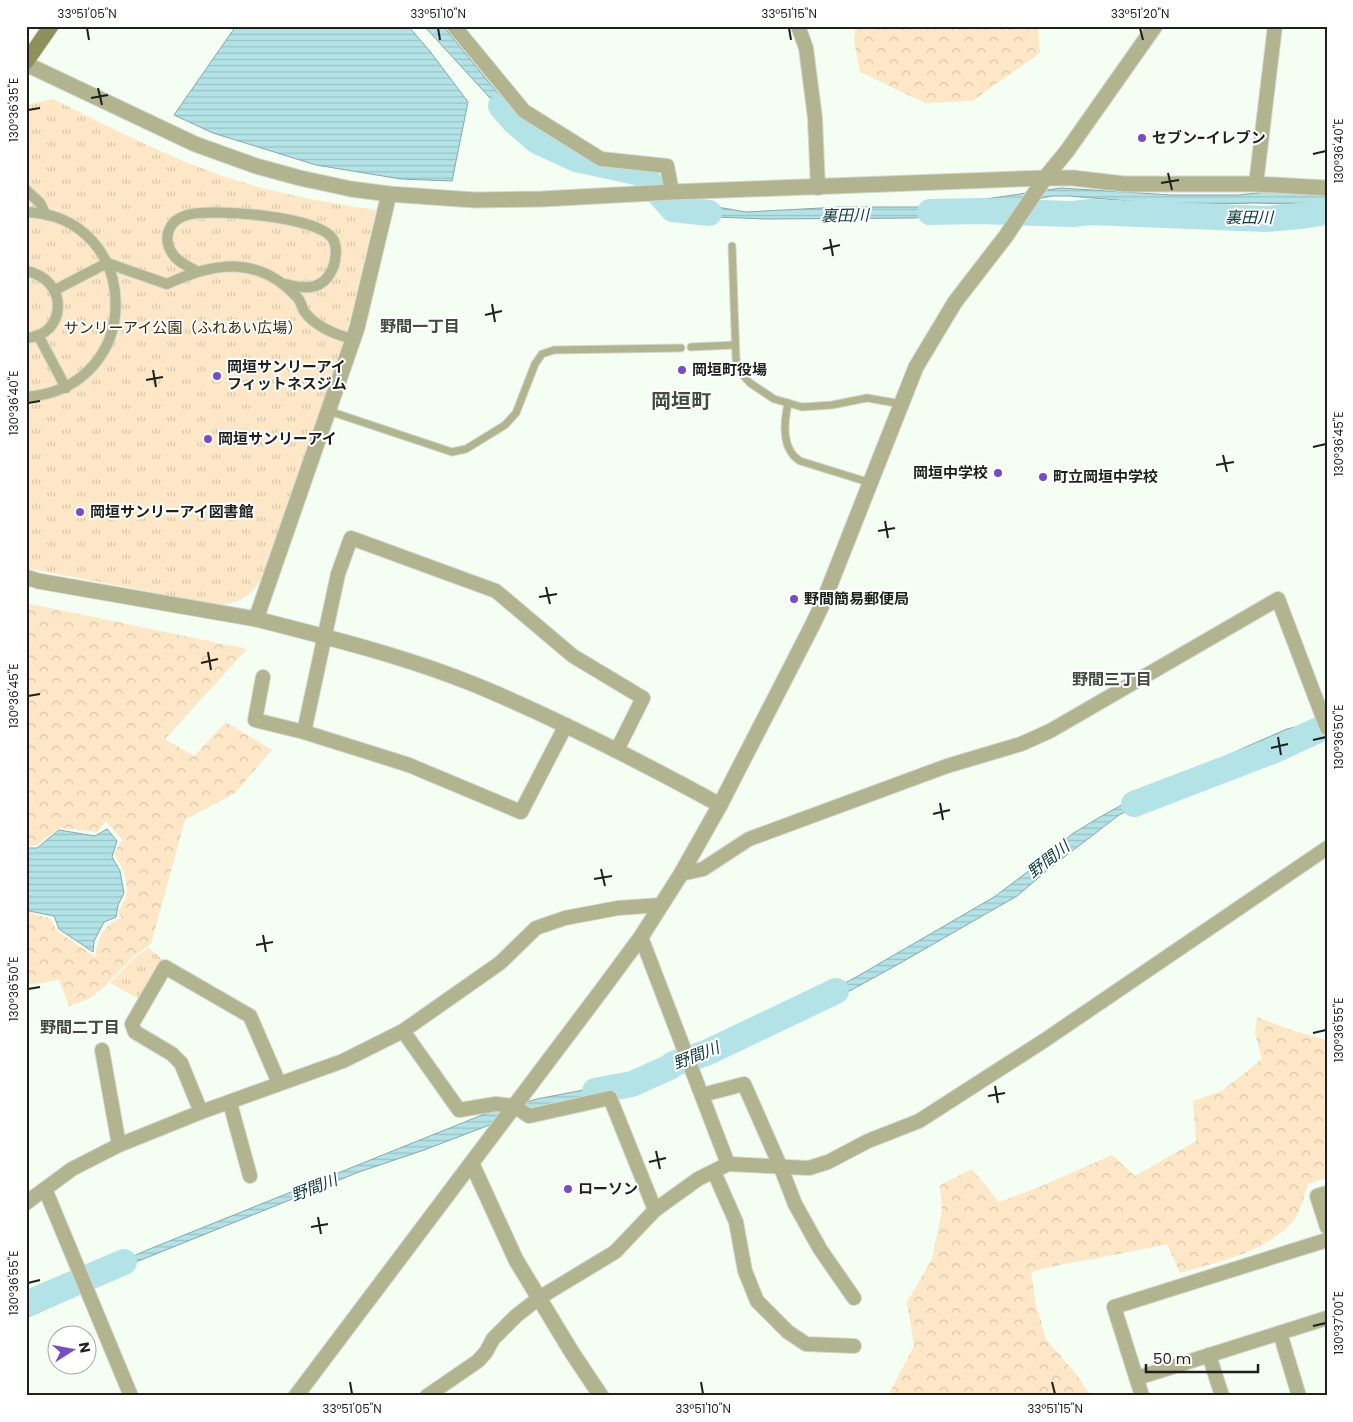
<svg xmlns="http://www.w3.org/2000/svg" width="1353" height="1422" viewBox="0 0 1353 1422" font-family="Poppins,'Noto Sans JP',sans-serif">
<defs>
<pattern id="forest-crowns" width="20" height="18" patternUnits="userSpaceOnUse" patternTransform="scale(1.25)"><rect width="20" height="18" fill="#fde7c6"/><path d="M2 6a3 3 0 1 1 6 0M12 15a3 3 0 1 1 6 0" fill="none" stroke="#d8c6aa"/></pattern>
<pattern id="park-tufts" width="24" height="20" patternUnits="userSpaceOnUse" patternTransform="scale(1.25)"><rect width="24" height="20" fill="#fde7c6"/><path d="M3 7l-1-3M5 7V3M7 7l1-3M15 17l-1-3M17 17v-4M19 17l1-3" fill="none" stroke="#d8c6aa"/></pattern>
<pattern id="water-rules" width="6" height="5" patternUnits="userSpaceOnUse" patternTransform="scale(1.25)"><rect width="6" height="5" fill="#b3e3e7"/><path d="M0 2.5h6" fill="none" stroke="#9ac2c6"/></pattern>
</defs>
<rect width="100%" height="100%" fill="#f5fef3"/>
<!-- forest -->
<g fill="url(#forest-crowns)">
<polygon points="855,26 1038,26 1040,53 972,101 925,103 860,72 854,41"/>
<path d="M26 603 247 649 165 739 194 756 226 722 272 750 235 793 185 820 151 944 134 956 103 988 89 999 69 1006 59 980 26 985V908L28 912 51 919 57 931 95 957C98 939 103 923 122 918L118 912C121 907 124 902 126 897 130 884 121 863 114 854L122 840 106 821 97 832 60 828 36 846H26Z"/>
<path d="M1257 1017 1294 1031 1327 1040V1178L1308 1184C1304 1195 1301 1211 1294 1220 1266 1253 1220 1261 1180 1273L1167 1244C1122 1255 1075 1260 1031 1272L1036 1305 1046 1339 1076 1374 1089 1393V1396H893L890 1392 914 1346 907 1302 932 1259 942 1210 940 1185 972 1169 999 1202 1037 1188 1112 1155 1135 1176 1196 1141 1193 1101 1222 1091 1262 1059 1255 1033Z"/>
</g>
<!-- park -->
<g fill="url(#park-tufts)">
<path d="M53 99C116 130 178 163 245 183 288 196 332 203 376 210L352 312 341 350 262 577C253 595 240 603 220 605L26 568V105Z"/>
<polygon points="149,948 162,959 139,999 110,983 136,956"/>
</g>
<!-- water -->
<g fill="url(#water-rules)" stroke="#86a8aa">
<polygon points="236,26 408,26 429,50 468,102 452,181 401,179 316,165 213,133 174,115"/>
<polygon points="424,26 443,26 514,113 582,157 602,163 641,170 653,177 668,195 683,205 723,208 746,212 840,207 931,207 1061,188 1170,195 1238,195 1268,192 1327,196 1327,205 1254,203 1177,205 1069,196 1052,196 1004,206 976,209 945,215 914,218 766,219 691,216 678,213 652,184 639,176 586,169 565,159 541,140 512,122"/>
<polygon points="1327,715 1327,725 1188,780 1119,815 1050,868 1017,896 895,966 784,1027 649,1079 602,1093 534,1108 424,1150 359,1172 131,1264 103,1278 64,1301 26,1318 26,1307 65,1291 110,1266 152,1248 482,1115 537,1099 615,1084 643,1075 696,1051 741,1037 789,1016 813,1000 858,976 994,897 1026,873 1072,834 1100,817 1152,788 1287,729 1308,724"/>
<polygon points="107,829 117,841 112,857 120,871 124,893 118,905 116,917 104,922 94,941 93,952 59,929 54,916 29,911 26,901 26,848 37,848 59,830 95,836"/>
</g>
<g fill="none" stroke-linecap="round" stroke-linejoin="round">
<!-- river -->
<g stroke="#b3e3e7" stroke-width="26">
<polyline points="501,106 514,121 537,141 576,159 641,173 673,209 709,213"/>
<polyline points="930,212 978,211 1073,214 1090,212 1266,219 1301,216 1327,212"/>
<polyline points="1134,804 1275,750 1327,726"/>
<polyline points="595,1091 632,1084 670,1067 673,1064 706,1053 836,991"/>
<polyline points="26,1304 124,1262"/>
</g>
<defs>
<g id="service">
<polyline points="732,246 736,359 740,372 750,383 774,399 802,407 832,405 867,398 902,404"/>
<polyline points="691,347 735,345"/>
<path d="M788 403C784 423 781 449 800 461L871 483"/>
<polyline points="329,411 452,452 466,449 505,425 516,413 535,364 542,354 554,350 681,348"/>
</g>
<g id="pedestrian">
<polyline points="26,190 40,203 46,215"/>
<path d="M26 212C143 216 148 388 26 397"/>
<path d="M26 271C70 279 67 336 26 338"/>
<path d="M196 271C188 266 177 262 172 253 162 237 169 220 187 215 211 208 319 216 333 239 337 246 336 257 334 265 325 290 308 290 285 284"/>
<path d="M55 290 107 263 167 284C214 262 258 255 297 297 301 301 301 306 304 311 314 326 336 335 353 339"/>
<polyline points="38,335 66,388"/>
</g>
<g id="minor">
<polyline points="454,26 524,111 601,159 667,166 672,192"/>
<polyline points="798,26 806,48 815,118 818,188"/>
<polyline points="1256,184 1275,26"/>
<polyline points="263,677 255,720 304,732 409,765 521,812 566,725"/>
<polyline points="304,732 338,574 351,538 496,591 573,656 643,698 617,750"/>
<polyline points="681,874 703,869 749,839 947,766 1021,744 1050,731 1278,599 1327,728"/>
<polyline points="641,937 728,1164"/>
<polyline points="403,1031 459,1110 496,1104 514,1106 529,1116 610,1098 655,1210"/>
<polyline points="102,1050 119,1145"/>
<polyline points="702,1095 744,1084 781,1168 795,1204 820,1249 854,1298"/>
<polyline points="230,1103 250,1176"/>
<polyline points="201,1112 181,1063 172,1054 135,1032 132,1024 165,967 250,1016 279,1083"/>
<polyline points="714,1172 736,1222 745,1271 757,1301 788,1332 806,1344 854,1346"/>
<polyline points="45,1189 131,1396"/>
<polyline points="1327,1193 1317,1196 1327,1227"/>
<polyline points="26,1203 72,1169 119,1145 201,1112 343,1061 403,1031 500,963 536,928 565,918 618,908 661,905"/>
<polyline points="1280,1333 1299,1396"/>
<polyline points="1209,1355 1222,1396"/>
<polyline points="1137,1378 1327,1318"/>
<polyline points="427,1396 478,1361 486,1352 493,1339 516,1316 539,1298 615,1252 655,1210 698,1179 728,1164 809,1168 828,1162 868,1141 919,1121 1045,1040 1327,848"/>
<polyline points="1142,1396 1114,1307 1327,1240"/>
</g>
<g id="tertiary">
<polyline points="26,64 195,144 256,166 300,178 351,189 389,194 474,200 542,199 672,192 1045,178 1073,178 1124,184 1256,184 1327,188"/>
<polyline points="26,577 38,581 256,619 357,328 389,194"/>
<path d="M256 619C335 639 415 659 490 691 569 725 645 764 720 805"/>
<polyline points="472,1164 516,1260 571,1351 601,1396"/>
<polyline points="296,1396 601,991 641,937 681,874 720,805 812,626 822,605 916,367 955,302 1006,236 1045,178 1067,151 1155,26"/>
</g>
<polyline id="secondary" points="26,62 51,26"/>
</defs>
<!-- service casing -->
<use href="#service" stroke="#d2dad1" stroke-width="9"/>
<!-- pedestrian casing -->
<use href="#pedestrian" stroke="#d2dad1" stroke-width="12"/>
<!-- minor casing -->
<use href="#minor" stroke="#d2dad1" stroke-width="16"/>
<!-- tertiary casing -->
<use href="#tertiary" stroke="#d2dad1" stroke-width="17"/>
<!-- secondary casing -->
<use href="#secondary" stroke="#d2dad1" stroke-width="17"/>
<!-- service -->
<use href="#service" stroke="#b2b38f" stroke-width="7"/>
<!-- pedestrian -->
<use href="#pedestrian" stroke="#b2b38f" stroke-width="10"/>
<!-- minor -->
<use href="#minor" stroke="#b2b38f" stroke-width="14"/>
<!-- tertiary -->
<use href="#tertiary" stroke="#b2b38f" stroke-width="15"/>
<!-- secondary -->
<use href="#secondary" stroke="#8e8f59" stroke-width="15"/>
</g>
<!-- ticks -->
<path fill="none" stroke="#1d201c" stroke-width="2" d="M87 28 89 40M438 28 440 40M789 28 791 40M1140 28 1143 40M98 88 102 105M91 98 108 95M28 110 40 108M1313 154 1326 151M1168 173 1172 190M1161 183 1179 180M830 239 833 256M823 249 840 245M492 304 495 322M485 315 502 311M153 370 156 387M146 380 163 377M28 403 40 401M1313 447 1326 444M1223 455 1227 472M1216 465 1234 462M885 521 888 538M878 531 895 528M546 587 550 604M539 597 557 594M208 652 211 670M201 663 218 659M28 696 40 694M1278 737 1281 755M1313 740 1326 737M1271 748 1288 744M940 803 943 820M933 814 950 810M601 869 605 886M594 879 612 876M263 935 266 952M256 945 273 942M28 989 40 987M1313 1033 1326 1030M995 1086 998 1103M988 1096 1005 1093M656 1151 660 1169M649 1162 666 1158M318 1217 321 1234M311 1227 328 1224M28 1283 40 1280M1313 1326 1326 1323M350 1382 352 1394M701 1382 703 1394M1052 1382 1055 1394"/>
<!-- markers -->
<g fill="#794cc4" stroke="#fff" stroke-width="2">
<circle cx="1142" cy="138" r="5"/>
<circle cx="682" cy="370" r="5"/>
<circle cx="217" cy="376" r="5"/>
<circle cx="208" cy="439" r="5"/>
<circle cx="998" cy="473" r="5"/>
<circle cx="1043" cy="477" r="5"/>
<circle cx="80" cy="512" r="5"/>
<circle cx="794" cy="599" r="5"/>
<circle cx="568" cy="1189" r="5"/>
</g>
<g text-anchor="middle" stroke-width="4" stroke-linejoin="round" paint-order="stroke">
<!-- poi labels -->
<g font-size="15" font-weight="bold" fill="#1d201c" stroke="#fff" text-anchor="start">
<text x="1152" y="143">セブン-イレブン</text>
<text x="227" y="372">岡垣サンリーアイ<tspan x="227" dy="17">フィットネスジム</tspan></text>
<text x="692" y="375">岡垣町役場</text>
<text x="218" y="444">岡垣サンリーアイ</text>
<text x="988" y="478" text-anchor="end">岡垣中学校</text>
<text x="1053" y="482">町立岡垣中学校</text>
<text x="90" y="517">岡垣サンリーアイ図書館</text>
<text x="804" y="604">野間簡易郵便局</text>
<text x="578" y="1194">ローソン</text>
</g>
<!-- park labels -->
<g font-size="15" fill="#3d2700" stroke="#fff">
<text x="183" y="333">サンリーアイ公園（ふれあい広場）</text>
</g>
<!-- water labels -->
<g font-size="16" font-style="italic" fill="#0a393c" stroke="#fff">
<text transform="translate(845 215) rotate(-1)" y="6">裏田川</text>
<text x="1249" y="223">裏田川</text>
<text transform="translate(1048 859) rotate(-38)" y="6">野間川</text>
<text transform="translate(696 1055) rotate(-21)" y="6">野間川</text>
<text transform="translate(314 1187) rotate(-21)" y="6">野間川</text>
</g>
<!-- neighbourhood labels -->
<g font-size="16" font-weight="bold" fill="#434a42" stroke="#fff">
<text x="420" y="332">野間一丁目</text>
<text x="1112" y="685">野間三丁目</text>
<text x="80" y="1033">野間二丁目</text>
</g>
<!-- district labels -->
<g font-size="20" font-weight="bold" fill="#434a42" stroke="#fff">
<text x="681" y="408">岡垣町</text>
</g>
</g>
<!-- border -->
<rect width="1353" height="1422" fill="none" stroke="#ffffff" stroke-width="55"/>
<!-- north arrow -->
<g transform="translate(72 1350) rotate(79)"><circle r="24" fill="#ffffff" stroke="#a5a6a4"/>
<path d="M0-4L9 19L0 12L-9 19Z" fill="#794cc4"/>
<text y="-8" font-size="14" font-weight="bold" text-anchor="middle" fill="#1d201c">N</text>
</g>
<!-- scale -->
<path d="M1146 1364v8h112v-8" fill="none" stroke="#1d201c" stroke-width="2.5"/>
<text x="1153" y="1364" font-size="15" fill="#1d201c" stroke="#ffffff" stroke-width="4" paint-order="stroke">50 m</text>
<rect x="28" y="28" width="1298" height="1366" fill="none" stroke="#1d201c" stroke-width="2"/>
<g font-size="12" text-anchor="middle" fill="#1d201c">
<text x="87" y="18">33°51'05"N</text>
<text x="438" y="18">33°51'10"N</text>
<text x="789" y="18">33°51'15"N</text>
<text x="1140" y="18">33°51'20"N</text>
<text transform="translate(14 110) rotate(-90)" y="4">130°36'35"E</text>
<text transform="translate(1339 151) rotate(-90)" y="4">130°36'40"E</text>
<text transform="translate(14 403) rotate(-90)" y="4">130°36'40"E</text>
<text transform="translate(1339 444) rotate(-90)" y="4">130°36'45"E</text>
<text transform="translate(14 696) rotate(-90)" y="4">130°36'45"E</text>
<text transform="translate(1339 737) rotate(-90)" y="4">130°36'50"E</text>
<text transform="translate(14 989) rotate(-90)" y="4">130°36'50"E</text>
<text transform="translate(1339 1030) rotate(-90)" y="4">130°36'55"E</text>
<text transform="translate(14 1283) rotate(-90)" y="4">130°36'55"E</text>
<text transform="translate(1339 1323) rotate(-90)" y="4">130°37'00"E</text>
<text x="352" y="1413">33°51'05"N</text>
<text x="703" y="1413">33°51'10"N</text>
<text x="1055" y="1413">33°51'15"N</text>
</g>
</svg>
